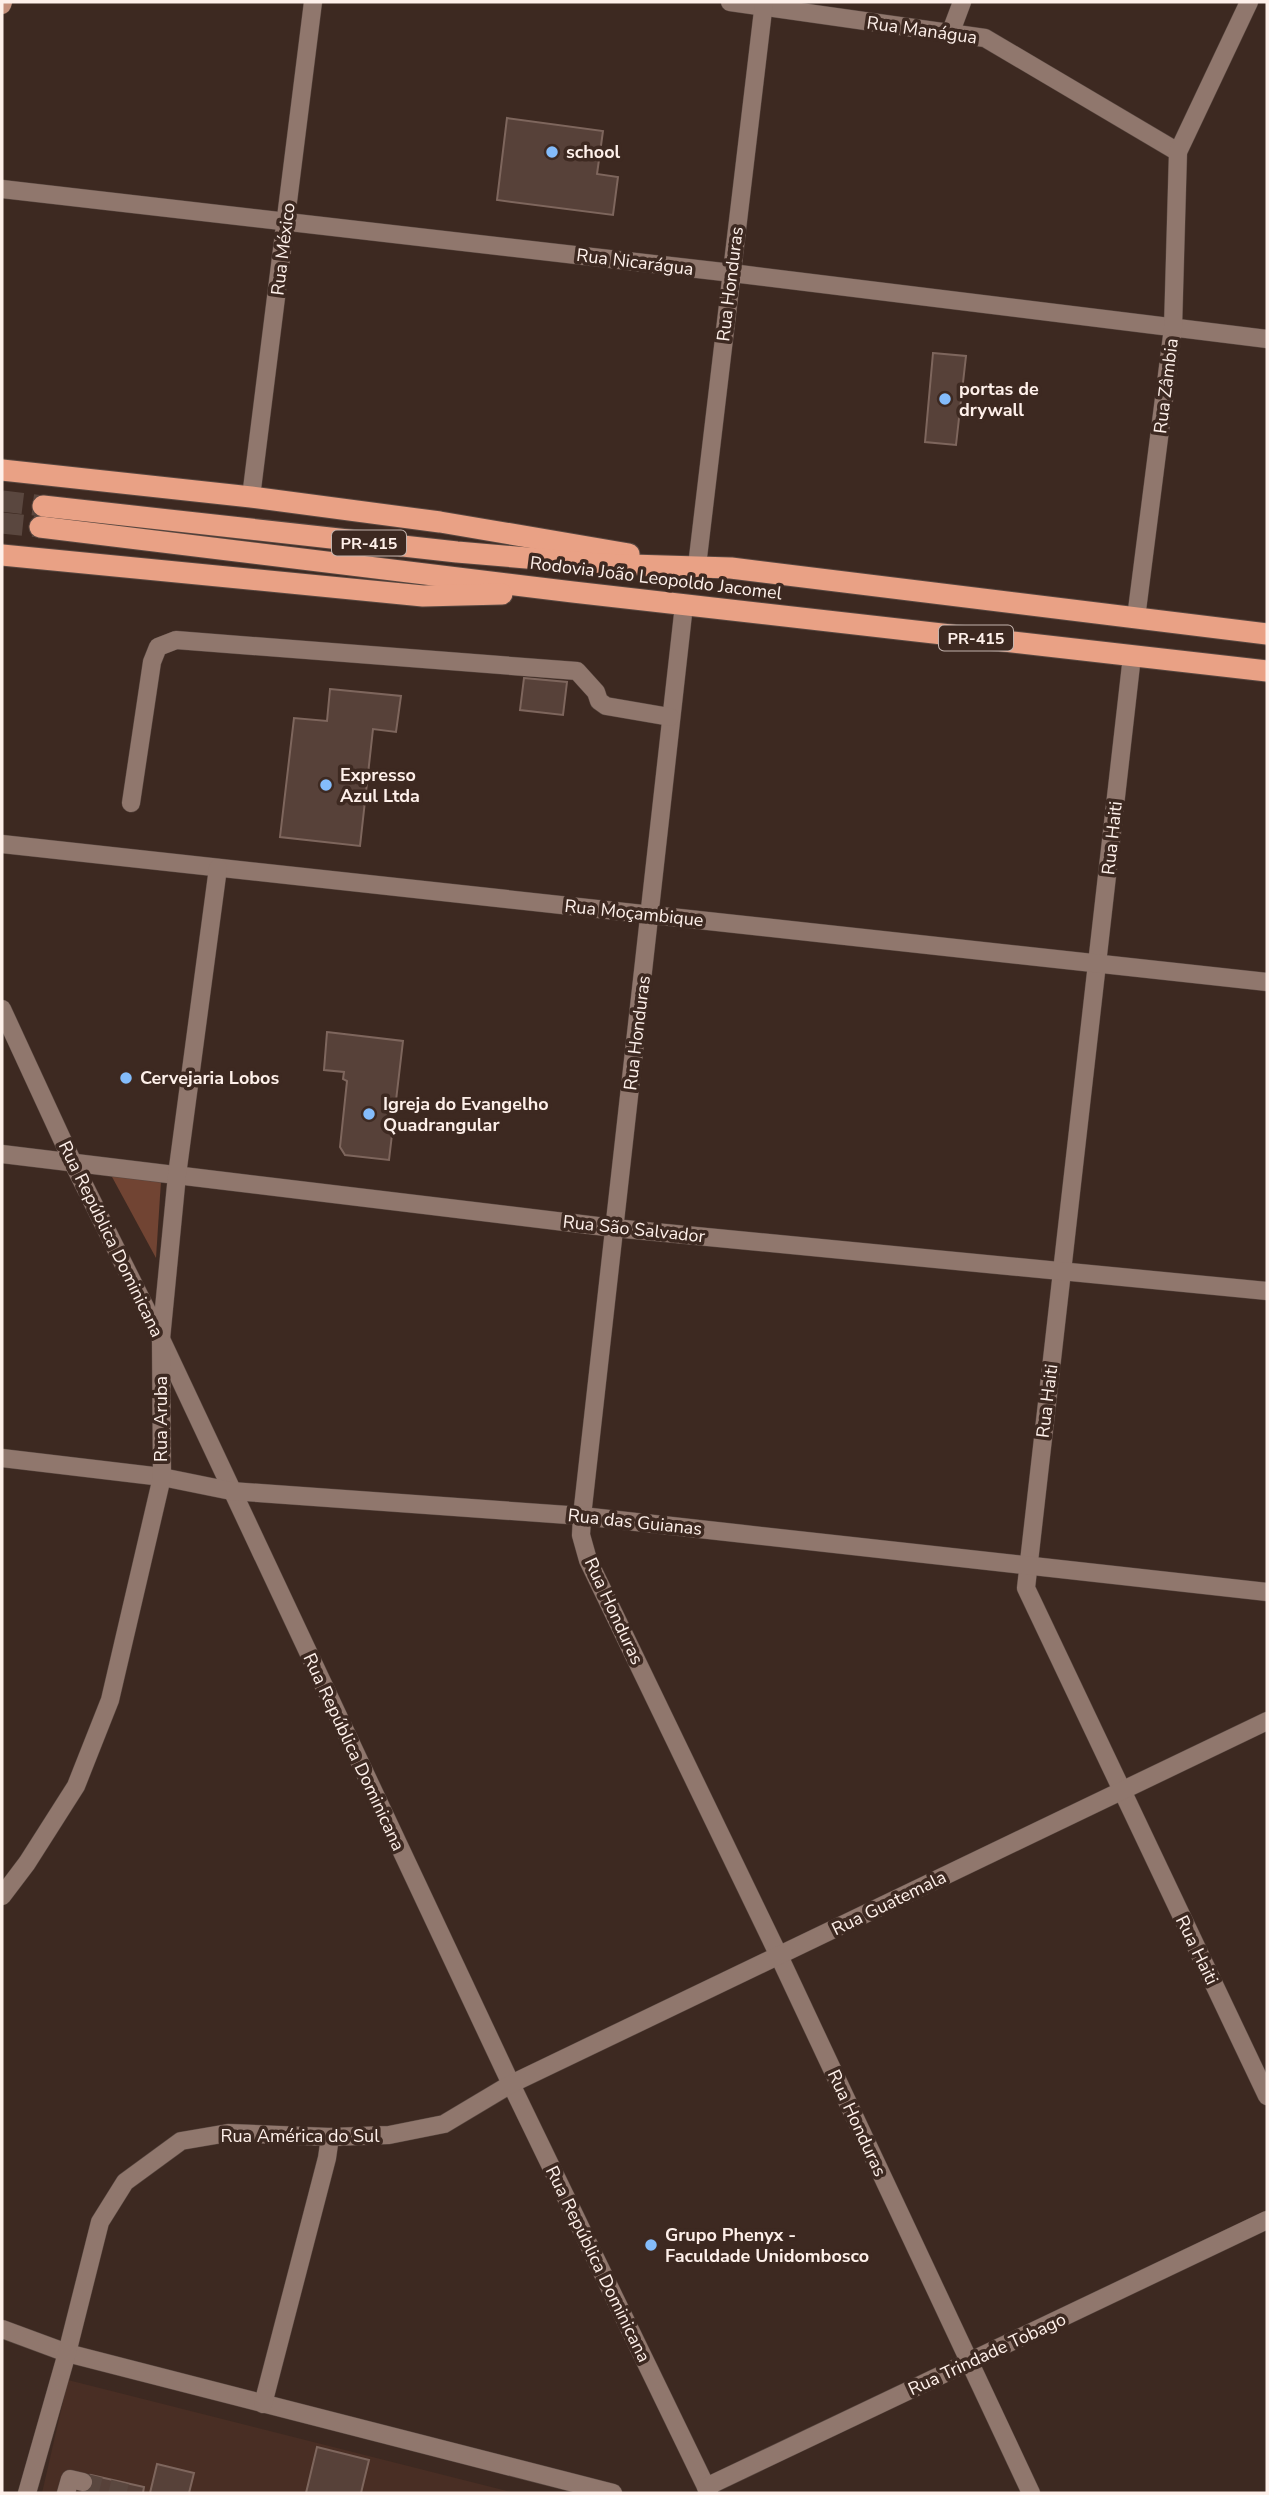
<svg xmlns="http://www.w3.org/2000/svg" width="1269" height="2495" viewBox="0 0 1269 2495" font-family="'Nunito Sans',sans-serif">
<rect width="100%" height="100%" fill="#3d2921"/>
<!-- built -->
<polygon fill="#492e24" points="68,2380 515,2493 42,2493"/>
<!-- green -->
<polygon fill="#714433" points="111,1175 161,1181 156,1258"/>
<!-- building -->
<g fill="#574139" stroke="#7e665d" stroke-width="2">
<polygon points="507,118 603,131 597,174 618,177 613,215 497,200"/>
<polygon points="933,353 966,356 956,445 925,442"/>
<polygon points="524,678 567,682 563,715 520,710"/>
<polygon points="330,689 401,696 396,732 373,729 360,846 280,837 294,718 327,721"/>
<polygon points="327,1032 403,1041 389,1160 345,1155 340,1147 347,1081 343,1079 344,1072 324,1070"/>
<polygon points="317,2447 369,2460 361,2493 306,2493"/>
<polygon points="157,2464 194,2473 189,2493 150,2493"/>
<polygon points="91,2475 144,2487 143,2493 80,2493 92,2489 94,2484"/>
</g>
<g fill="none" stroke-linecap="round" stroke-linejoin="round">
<!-- minor-tunnel -->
<polyline stroke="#5a473f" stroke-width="18" stroke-dasharray="18 9" stroke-linecap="butt" points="83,2482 127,2493"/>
<!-- highway-tunnel -->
<g stroke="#5a473f" stroke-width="21" stroke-dasharray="21 10" stroke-linecap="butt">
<polyline points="2,501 43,506"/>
<polyline points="2,523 40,527"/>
</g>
<defs>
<g id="minor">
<polyline points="730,2 985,38 1178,152"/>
<polyline points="950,34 962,2"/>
<polyline points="2,189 732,273 1267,339"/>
<polyline points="251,497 313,2"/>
<polyline points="697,566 764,2"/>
<polyline points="684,605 582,1516 581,1535 588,1560 779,1956 1031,2493"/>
<polyline points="1136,618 1173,328 1178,152 1249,2"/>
<polyline points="1132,656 1026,1588 1267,2096"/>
<polyline points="131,803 152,662 158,647 176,640 577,671 596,692 599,701 606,706 670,717"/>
<polyline points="2,844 1267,982"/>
<polyline points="2,1009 73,1163 161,1339 511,2084 709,2493"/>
<polyline points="2,1154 614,1228 1267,1291"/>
<polyline points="2,1458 162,1477 231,1491 582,1516 1267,1592"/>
<polyline points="2,1896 27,1863 76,1786 110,1700 162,1477 161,1339 177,1175 218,868"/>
<polyline points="2,2329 67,2353 613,2493"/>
<polyline points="263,2404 327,2158 330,2137"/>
<polyline points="706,2487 1267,2220"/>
<polyline points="27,2493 67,2353 100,2222 125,2182 181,2141 228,2133 330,2137 389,2135 444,2124 511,2084 1267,1721"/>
<polyline points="66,2493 70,2479 83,2482"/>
</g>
<polyline id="major" points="2,5 3,2"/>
<g id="highway">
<polyline points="2,470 251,497 440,522 629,554"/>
<polyline points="43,506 457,552 597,564 731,568 1267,634"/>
<polyline points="40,527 573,592 1267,671"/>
<polyline points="2,555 423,596 502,594"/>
</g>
</defs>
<!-- minor casing -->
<use href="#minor" stroke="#584740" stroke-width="19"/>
<!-- major casing -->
<use href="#major" stroke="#584740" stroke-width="19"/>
<!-- highway casing -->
<use href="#highway" stroke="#584740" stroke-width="23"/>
<!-- minor -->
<use href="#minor" stroke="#90776d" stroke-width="18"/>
<!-- major -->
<use href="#major" stroke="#c5907b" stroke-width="18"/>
<!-- highway -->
<use href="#highway" stroke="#e9a185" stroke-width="21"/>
</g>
<!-- markers -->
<g fill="#84bcfb" stroke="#3d2921" stroke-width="2.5">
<circle cx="552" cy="152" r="7"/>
<circle cx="945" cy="399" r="7"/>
<circle cx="326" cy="785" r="7"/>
<circle cx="126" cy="1078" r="7"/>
<circle cx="369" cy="1114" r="7"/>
<circle cx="651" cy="2245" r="7"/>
</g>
<g text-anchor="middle" stroke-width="7" stroke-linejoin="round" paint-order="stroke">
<!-- shield labels -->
<g fill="#3d2921" stroke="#c4b4ae" stroke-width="2">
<rect x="332" y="530.5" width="74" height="25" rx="5"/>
<rect x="939" y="625.5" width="74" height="25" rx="5"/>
</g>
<g font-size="16" font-weight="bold" fill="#fef0ea">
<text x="369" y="549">PR-415</text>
<text x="976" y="644">PR-415</text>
</g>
<!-- street labels -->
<g font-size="18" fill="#fef0ea" stroke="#3d2921">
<text transform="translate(922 30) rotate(8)" y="6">Rua Manágua</text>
<text transform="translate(283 249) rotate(-83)" y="6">Rua México</text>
<text transform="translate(635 262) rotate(7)" y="6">Rua Nicarágua</text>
<text transform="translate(730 284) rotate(-83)" y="6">Rua Honduras</text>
<text transform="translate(1166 386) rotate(-83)" y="6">Rua Zâmbia</text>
<text transform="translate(656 578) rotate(7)" y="6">Rodovia João Leopoldo Jacomel</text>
<text transform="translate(1112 838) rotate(-84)" y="6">Rua Haiti</text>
<text transform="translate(634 913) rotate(6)" y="6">Rua Moçambique</text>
<text transform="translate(637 1033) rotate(-83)" y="6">Rua Honduras</text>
<text transform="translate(634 1229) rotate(6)" y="6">Rua São Salvador</text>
<text transform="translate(111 1239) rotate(64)" y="6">Rua República Dominicana</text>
<text transform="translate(1047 1401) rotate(-83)" y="6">Rua Haiti</text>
<text transform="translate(161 1419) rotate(-90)" y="6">Rua Aruba</text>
<text transform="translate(635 1522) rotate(6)" y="6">Rua das Guianas</text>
<text transform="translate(614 1611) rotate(65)" y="6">Rua Honduras</text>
<text transform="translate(354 1752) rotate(65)" y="6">Rua República Dominicana</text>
<text transform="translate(889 1903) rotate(-26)" y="6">Rua Guatemala</text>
<text transform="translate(1197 1950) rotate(64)" y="6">Rua Haiti</text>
<text transform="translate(857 2123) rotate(65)" y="6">Rua Honduras</text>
<text x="300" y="2142">Rua América do Sul</text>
<text transform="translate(598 2264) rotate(64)" y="6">Rua República Dominicana</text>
<text transform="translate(987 2354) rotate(-25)" y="6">Rua Trindade Tobago</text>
</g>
<!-- poi labels -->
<g font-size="18" font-weight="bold" fill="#fef0ea" stroke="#3d2921" text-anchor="start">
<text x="566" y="158">school</text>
<text x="959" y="395">portas de<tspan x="959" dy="21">drywall</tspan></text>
<text x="340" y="781">Expresso<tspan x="340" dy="21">Azul Ltda</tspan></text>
<text x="140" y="1084">Cervejaria Lobos</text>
<text x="383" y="1110">Igreja do Evangelho<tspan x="383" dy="21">Quadrangular</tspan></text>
<text x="665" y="2241">Grupo Phenyx -<tspan x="665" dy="21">Faculdade Unidombosco</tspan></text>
</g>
</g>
<!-- border -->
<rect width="1269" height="2495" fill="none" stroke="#fef0ea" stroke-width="7"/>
</svg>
